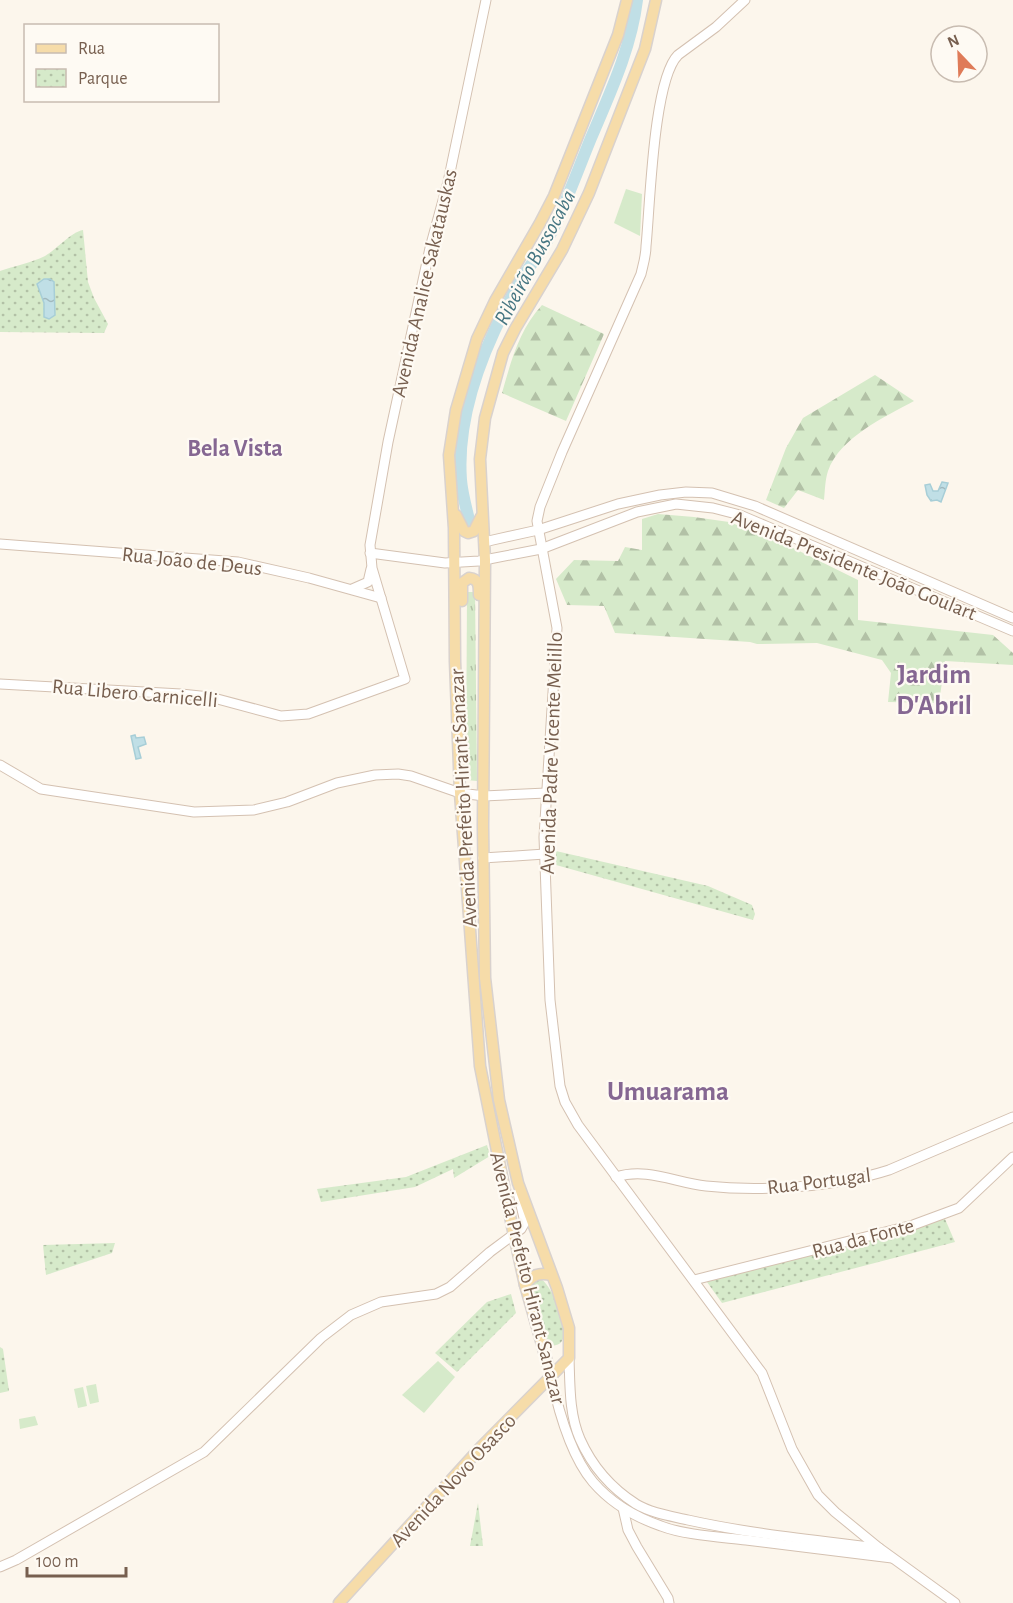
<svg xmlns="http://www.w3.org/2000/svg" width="1013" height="1603" viewBox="0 0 1013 1603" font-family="'Alegreya Sans',sans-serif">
<defs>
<pattern id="grass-tufts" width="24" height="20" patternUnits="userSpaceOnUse" patternTransform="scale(1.5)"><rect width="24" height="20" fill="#d6eaca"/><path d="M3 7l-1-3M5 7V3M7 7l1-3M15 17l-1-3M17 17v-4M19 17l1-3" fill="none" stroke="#b2c1a6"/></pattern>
<pattern id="forest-firs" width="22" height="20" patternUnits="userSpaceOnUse" patternTransform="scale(1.5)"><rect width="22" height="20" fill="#d6eaca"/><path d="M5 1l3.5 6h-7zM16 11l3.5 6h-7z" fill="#b2c1a6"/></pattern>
<pattern id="park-dots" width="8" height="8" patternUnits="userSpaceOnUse" patternTransform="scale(1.5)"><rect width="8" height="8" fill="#d6eaca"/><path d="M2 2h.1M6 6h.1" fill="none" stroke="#b2c1a6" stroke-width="1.8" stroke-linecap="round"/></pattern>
<pattern id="water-ripples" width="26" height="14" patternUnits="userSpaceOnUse" patternTransform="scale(1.5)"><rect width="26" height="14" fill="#c0dfe6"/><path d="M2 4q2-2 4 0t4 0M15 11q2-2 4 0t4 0" fill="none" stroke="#a1b8bd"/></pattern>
</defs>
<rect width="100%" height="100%" fill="#fcf6ec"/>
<!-- grass -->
<polygon fill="url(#grass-tufts)" points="467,592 475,592 477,781 466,780"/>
<!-- forest -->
<g fill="url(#forest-firs)">
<path d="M542 305 604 334 566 421 502 393C511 361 519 330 542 305Z"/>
<path d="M875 375 914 401C886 416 839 438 828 471 825 480 825 491 824 500L798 490 784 508 766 500 786 448 803 418Z"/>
<polygon points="658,514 694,517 729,522 781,542 858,580 858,620 993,635 1013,653 1013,665 945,661 939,703 888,702 891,673 882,660 817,643 757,644 750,642 615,633 604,606 567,605 556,579 574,560 618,561 625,547 642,550 642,519"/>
</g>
<!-- park -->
<g fill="url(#park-dots)">
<path d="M83 230 88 282 94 298 108 324 104 333 0 332V271C14 266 31 263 45 256 57 249 71 232 83 230Z"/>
<polygon points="556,851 708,886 752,905 755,914 753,920 556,865"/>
<polygon points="487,1145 490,1156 454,1178 453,1169 415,1187 321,1202 317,1189 406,1177"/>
<polygon points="945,1219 955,1242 722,1303 707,1282"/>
<polygon points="115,1243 112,1253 46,1275 43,1245"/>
<path d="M541 1279C555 1288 583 1356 545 1344L532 1287 533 1281Z"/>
<polygon points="511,1294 516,1313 457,1372 435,1353 487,1302"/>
<polygon points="0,1347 3,1349 9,1391 0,1393"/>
<polygon points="478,1503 483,1546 470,1546"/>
</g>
<!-- pitch -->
<g fill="#d6eaca">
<polygon points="626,189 642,194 640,236 614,223"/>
<polygon points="438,1361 455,1377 424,1413 402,1395"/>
<polygon points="96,1384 99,1402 90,1404 86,1386"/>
<polygon points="83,1387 87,1406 78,1408 74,1389"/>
<polygon points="35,1416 38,1425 20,1429 19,1419"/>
</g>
<!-- water -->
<g fill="url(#water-ripples)" stroke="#a7ced7" stroke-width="1.5">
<polygon points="44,279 50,279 54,282 55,315 49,319 44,317 44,303 37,284"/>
<polygon points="942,482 948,483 941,502 937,500 931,501 927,495 925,485 930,484 933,491 938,491"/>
<polygon points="135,735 136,738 144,737 146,744 138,747 141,758 136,759 131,736"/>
</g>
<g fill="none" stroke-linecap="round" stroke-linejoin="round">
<!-- river -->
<path stroke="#c0dfe6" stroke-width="12" d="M469 520C466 507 462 493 461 480 456 412 485 343 518 285 527 269 539 255 548 239 565 207 577 172 591 138 610 93 631 49 637 0"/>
<defs>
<g id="secondary">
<path d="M745 0 716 27 678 55C653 80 650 208 646 246 646 256 643 265 641 274L562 452 540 507 537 521 557 628 544 837 550 1000 560 1086 565 1102 578 1125 762 1373 792 1449 818 1495 835 1512 879 1548 955 1603"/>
<polyline points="484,542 538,530 618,504 660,495 686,492 712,493 755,506 1013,618"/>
<polyline points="0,544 238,562 309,578 381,598"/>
<polyline points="370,553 445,563 479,561 541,549 637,512 676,504 713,508 740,515 766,526 1013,631"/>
<polyline points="352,589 368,582 371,569"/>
<polyline points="0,684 181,694 210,697 281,716 308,714 405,679 372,568 370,545 388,442 430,248 448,182 486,0"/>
<polyline points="0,765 41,789 194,812 254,810 287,802 337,783 375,775 398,774 411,776 460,793 484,796 546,793"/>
<polyline points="483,858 545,854"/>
<path d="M616 1177C647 1167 676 1183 706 1186 762 1192 836 1187 889 1170L1013 1117"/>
<polyline points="694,1280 913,1225 959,1208 1013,1157"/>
<path d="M569 1358C570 1384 569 1414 580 1439 592 1466 611 1488 636 1504 651 1513 671 1516 688 1520 751 1534 815 1540 879 1548"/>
<path d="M551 1376C558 1409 571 1456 593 1482 611 1503 635 1517 661 1526 684 1535 721 1537 746 1540 795 1546 843 1552 892 1558"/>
<polyline points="623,1508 628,1530 637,1547 668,1598 669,1603"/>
<polyline points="0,1567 16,1560 204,1452 321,1338 351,1315 381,1302 436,1294 450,1287 490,1252 521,1229 525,1222 518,1193"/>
</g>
<g id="primary">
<polyline points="456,515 464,531 468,533 474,531 481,517"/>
<path d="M462 601V583L469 578C479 579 479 585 479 595"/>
<path d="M525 1285C532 1275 539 1272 551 1275"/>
<polyline points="551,1376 525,1285 512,1226 480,1066 460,793 455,661 454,528 449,455 456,410 477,339 495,301 540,223 554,196 618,35 627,0"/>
<polyline points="339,1603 482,1446 569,1358 569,1328 557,1288 518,1183 499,1100 485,978 483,826 485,560 480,459 485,418 503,353 515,329 562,250 589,193 645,49 656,0"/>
</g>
</defs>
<!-- secondary casing -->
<use href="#secondary" stroke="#d4c1b1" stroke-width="11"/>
<!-- primary casing -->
<use href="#primary" stroke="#d9d2ce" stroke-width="13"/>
<!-- secondary -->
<use href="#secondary" stroke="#fff" stroke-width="9"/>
<!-- primary -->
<use href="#primary" stroke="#f6dca9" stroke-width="10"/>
</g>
<g text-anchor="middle" stroke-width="4.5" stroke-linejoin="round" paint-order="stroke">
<!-- street labels -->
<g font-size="21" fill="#775f4f" stroke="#fefaf3">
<text transform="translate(424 283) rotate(-77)" y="7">Avenida Analice Sakatauskas</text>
<text transform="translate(192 561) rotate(6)" y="7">Rua João de Deus</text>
<text transform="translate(854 565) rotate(22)" y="7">Avenida Presidente João Goulart</text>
<text transform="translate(135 693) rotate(5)" y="7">Rua Libero Carnicelli</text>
<text transform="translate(551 753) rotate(-88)" y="7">Avenida Padre Vicente Melillo</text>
<text transform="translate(463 798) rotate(-93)" y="7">Avenida Prefeito Hirant Sanazar</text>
<text transform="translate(819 1181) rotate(-7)" y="7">Rua Portugal</text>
<text transform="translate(863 1238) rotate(-15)" y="7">Rua da Fonte</text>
<text transform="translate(528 1278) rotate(76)" y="7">Avenida Prefeito Hirant Sanazar</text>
<text transform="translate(453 1480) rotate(-47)" y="7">Avenida Novo Osasco</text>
</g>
<!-- water labels -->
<g font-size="22" font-style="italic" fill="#467682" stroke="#fefaf3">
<text transform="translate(534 257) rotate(-62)" y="8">Ribeirão Bussocaba</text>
</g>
<!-- quarter labels -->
<g font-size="24" font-weight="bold" fill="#856792" stroke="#fefaf3">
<text x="235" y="456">Bela Vista</text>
</g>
<!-- district labels -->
<g font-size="27" font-weight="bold" fill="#856792" stroke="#fefaf3">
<text x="934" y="683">Jardim<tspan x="934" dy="31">D'Abril</tspan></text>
<text x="668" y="1100">Umuarama</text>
</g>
</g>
<!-- legend -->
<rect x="24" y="24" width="195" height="78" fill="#fefaf3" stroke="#c8bcb1" stroke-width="1.5"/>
<rect x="36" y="44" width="30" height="9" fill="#f6dca9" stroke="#c8bcb1" stroke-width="1.5"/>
<text x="78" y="54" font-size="18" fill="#775f4f">Rua</text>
<rect x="36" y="69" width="30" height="18" fill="url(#park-dots)" stroke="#c8bcb1" stroke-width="1.5"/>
<text x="78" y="84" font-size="18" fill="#775f4f">Parque</text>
<!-- north arrow -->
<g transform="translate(959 54) rotate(337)"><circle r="28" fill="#fefaf3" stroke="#c8bcb1" stroke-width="1.5"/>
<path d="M0-4.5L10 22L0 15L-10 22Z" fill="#df7b58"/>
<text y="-9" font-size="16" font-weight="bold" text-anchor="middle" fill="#775f4f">N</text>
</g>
<!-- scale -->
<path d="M27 1567v9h99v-9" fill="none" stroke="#775f4f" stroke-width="3"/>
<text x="36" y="1567" font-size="18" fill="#775f4f" stroke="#fefaf3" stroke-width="4.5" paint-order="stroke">100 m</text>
</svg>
